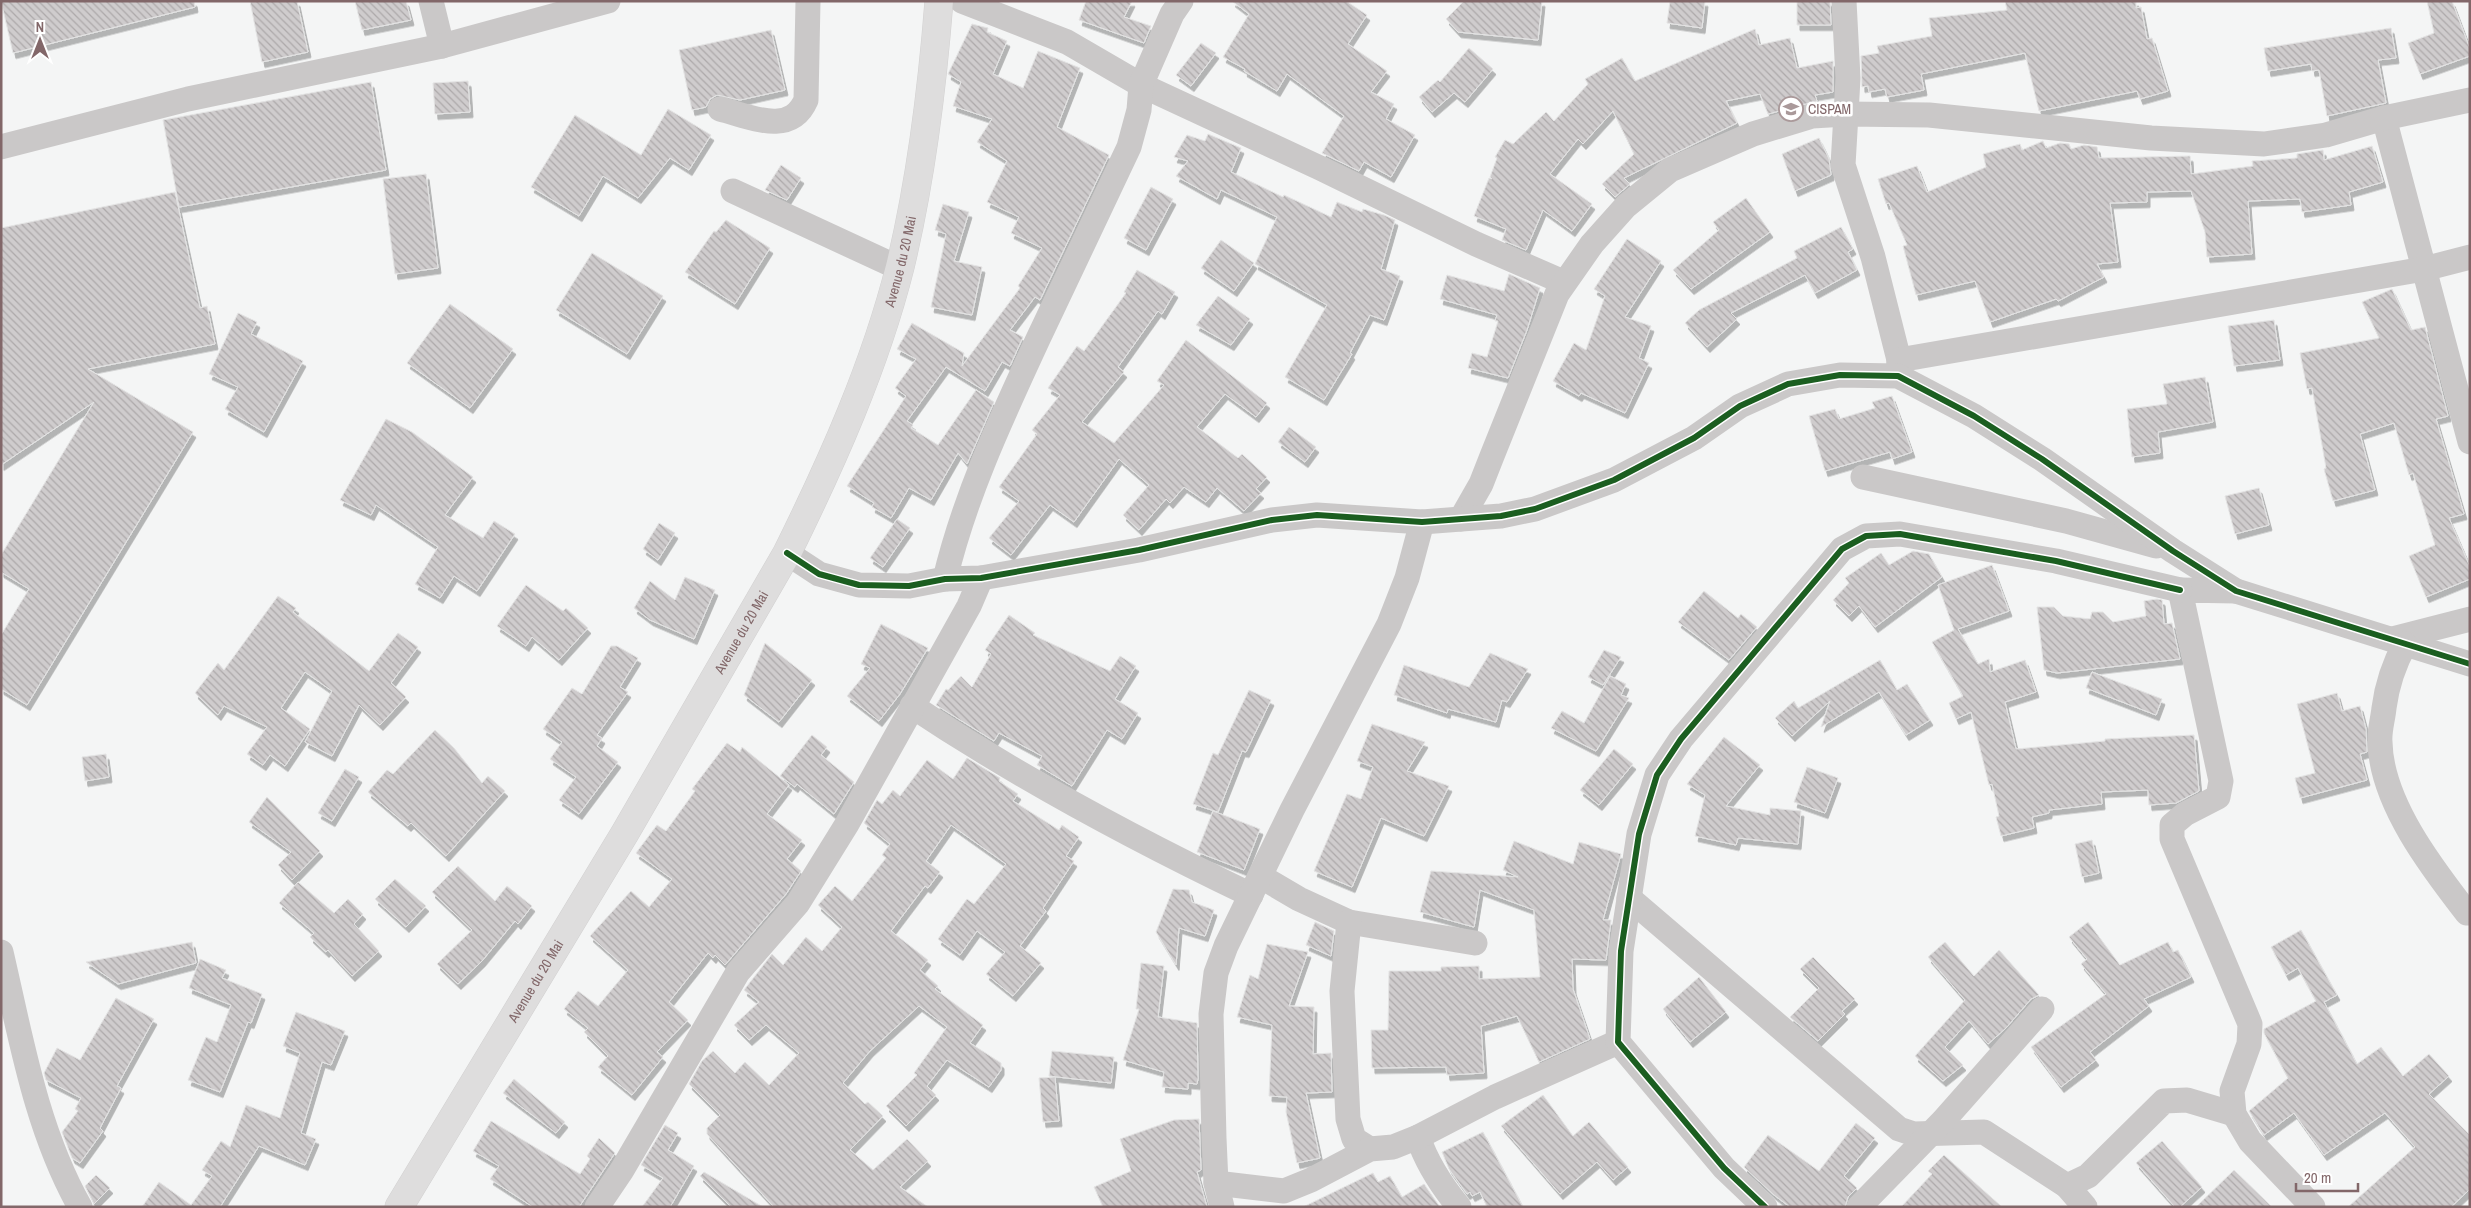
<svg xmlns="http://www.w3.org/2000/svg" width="2471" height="1208" viewBox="0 0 2471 1208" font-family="'Archivo Narrow',sans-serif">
<defs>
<pattern id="building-back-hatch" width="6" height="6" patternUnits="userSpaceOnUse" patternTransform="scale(1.25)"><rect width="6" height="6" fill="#cfcccd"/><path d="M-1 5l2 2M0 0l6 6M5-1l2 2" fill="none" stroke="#ada9aa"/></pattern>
<filter id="shadow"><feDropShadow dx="3" dy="5.5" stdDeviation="0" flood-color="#0004"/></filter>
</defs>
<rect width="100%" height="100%" fill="#f4f5f5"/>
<!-- building -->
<g fill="url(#building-back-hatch)" stroke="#e4e4e4" filter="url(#shadow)">
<polygon points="1,1 194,1 195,7 13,53"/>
<polygon points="250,1 297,1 308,52 262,62"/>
<polygon points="355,1 406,1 411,20 362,30"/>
<polygon points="1086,1 1132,1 1124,17 1151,26 1144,43 1079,20"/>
<polygon points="1232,1 1346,1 1367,15 1348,44 1387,71 1371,92 1394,104 1386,119 1415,135 1391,177 1364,162 1359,171 1322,153 1344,116 1287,74 1277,91 1244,71 1245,69 1223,57 1249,14"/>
<polygon points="1464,1 1542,1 1538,40 1458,32 1446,19"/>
<polygon points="1670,1 1705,1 1702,28 1667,23"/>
<polygon points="1797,1 1830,1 1831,25 1797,25"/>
<polygon points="2005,1 2136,1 2136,8 2141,7 2147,39 2152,38 2168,91 2140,99 2137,91 2039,111 2025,53 1921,74 1924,90 1887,97 1885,89 1869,92 1868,86 1862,87 1861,56 1879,53 1877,46 1932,36 1929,18 2007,10"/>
<polygon points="2427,1 2452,1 2470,49 2470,56 2420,74 2408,43 2434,33"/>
<polygon points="972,24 988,28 987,32 1007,41 993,74 1023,88 1038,51 1080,68 1057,127 1109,155 1040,300 1035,297 1010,330 1023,337 1010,366 1002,362 985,391 946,367 907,421 913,425 911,428 938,445 976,390 994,402 967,464 958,453 931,500 909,488 891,518 872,507 874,503 847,486 906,396 895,388 916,359 897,349 912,323 964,353 962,366 1020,288 1018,286 1042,248 1011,233 1019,217 987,202 1007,161 977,142 992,119 953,106 961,82 948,74"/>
<polygon points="2391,28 2396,58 2378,60 2386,103 2327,116 2319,70 2312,71 2311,64 2268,71 2264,48"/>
<polygon points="1755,29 1759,45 1790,38 1797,68 1833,61 1833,92 1815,95 1817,101 1768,114 1760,94 1726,101 1737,123 1624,178 1630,184 1615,197 1602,184 1634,154 1613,111 1583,144 1578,139 1550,174 1592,204 1572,231 1543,210 1526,250 1502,240 1506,229 1474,216 1489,178 1492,179 1490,177 1497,158 1495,157 1505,140 1513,144 1546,112 1554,121 1588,84 1585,79 1622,58 1635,81"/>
<polygon points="771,30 785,90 740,100 717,95 710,99 706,107 692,110 679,50"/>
<polygon points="1201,43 1216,53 1191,86 1176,75"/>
<polygon points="1469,48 1493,69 1465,102 1454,93 1432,112 1419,97 1438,80 1440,82"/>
<polygon points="468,81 470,112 435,114 433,83"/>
<polygon points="371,82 386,170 179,207 163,120"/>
<polygon points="668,109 711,135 689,170 670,158 638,198 603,176 579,216 531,187 575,115 641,155"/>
<polygon points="1208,134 1241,148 1231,172 1283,197 1284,195 1331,217 1337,202 1362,212 1363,209 1384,215 1395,220 1381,269 1400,276 1384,320 1370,315 1350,353 1352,354 1324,400 1285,377 1327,305 1255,264 1277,217 1221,190 1217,199 1176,176 1188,161 1174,157 1187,135 1205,141"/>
<polygon points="1819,138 1829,159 1831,175 1795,191 1782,154"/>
<polygon points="2043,141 2046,148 2060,143 2069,144 2071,149 2084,145 2097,147 2099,158 2190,156 2191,174 2253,166 2252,161 2297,158 2297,154 2323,150 2324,160 2372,146 2383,182 2349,192 2351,205 2302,212 2300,199 2248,201 2252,254 2207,257 2205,232 2191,191 2147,192 2147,202 2110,203 2118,262 2097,264 2104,277 2058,301 2056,299 1990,322 1975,281 1916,295 1903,246 1907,245 1889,203 1886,204 1878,179 1917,166 1927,192 1986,167 1983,154 2020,144 2022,150"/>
<polygon points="781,165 801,178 787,200 765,190"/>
<polygon points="426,174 438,268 395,274 383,179"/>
<polygon points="1151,187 1173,199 1146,250 1124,238"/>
<polygon points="175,192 200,308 207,306 215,344 88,369 193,432 27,705 1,689 1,635 29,589 1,572 1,555 94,402 1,465 1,228"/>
<polygon points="1746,198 1770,232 1691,289 1673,270 1719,230 1713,222"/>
<polygon points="943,204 969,212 954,261 982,267 972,315 931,307 946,234 935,230"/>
<polygon points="726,220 770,248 735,304 685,272 714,231 716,232"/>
<polygon points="1841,227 1853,249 1848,252 1857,270 1815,293 1805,275 1731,313 1737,319 1707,347 1685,323 1699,310 1797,258 1794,251"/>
<polygon points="1627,239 1661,261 1625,317 1651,326 1639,358 1649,363 1625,413 1581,393 1579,396 1553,381 1574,343 1586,350 1605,296 1594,289"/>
<polygon points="1221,240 1254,263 1234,291 1201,268"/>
<polygon points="592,253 663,296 627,354 556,310"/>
<polygon points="1137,270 1175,292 1162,314 1158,311 1118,367 1124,372 1082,422 1114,443 1164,385 1157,381 1186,340 1267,403 1256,417 1225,394 1197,427 1238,458 1242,454 1267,477 1256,489 1261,493 1244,511 1217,488 1206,502 1184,487 1170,503 1166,499 1139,530 1123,515 1149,485 1119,459 1074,522 1050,505 1011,555 989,538 1019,501 999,487 1037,434 1032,430 1060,395 1048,388 1077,346 1084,351 1126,293 1124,292"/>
<polygon points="1509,274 1540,288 1527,330 1508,378 1468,368 1472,353 1487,357 1498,321 1495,321 1497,315 1440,299 1447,275 1504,291"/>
<polygon points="2392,289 2411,330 2425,327 2448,416 2436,419 2464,514 2449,518 2470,567 2470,579 2426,597 2409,556 2435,545 2413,473 2409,475 2394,423 2360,434 2375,490 2333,501 2324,469 2326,468 2312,388 2307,389 2300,353 2379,338 2362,302"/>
<polygon points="1218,296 1250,319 1231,345 1196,325"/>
<polygon points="450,304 513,349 470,408 407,363"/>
<polygon points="238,313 257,322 251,334 303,361 264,432 225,409 238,387 209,374"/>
<polygon points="2274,320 2280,360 2234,366 2228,326"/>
<polygon points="2205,377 2213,422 2158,432 2160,453 2132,457 2127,409 2167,404 2163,384"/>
<polygon points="1892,396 1912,452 1892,459 1890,452 1825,471 1809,416 1835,409 1839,419 1875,408 1872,402"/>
<polygon points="386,419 412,432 473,477 445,515 483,538 494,521 515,534 477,591 454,576 440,598 415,584 438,547 376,505 371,515 340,500"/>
<polygon points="1289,427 1316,447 1305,462 1278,442"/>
<polygon points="2259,488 2269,525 2235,534 2225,496"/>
<polygon points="897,519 910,528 883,567 870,558"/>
<polygon points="659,523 675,533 658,560 643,549"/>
<polygon points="1913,551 1929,554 1942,577 1875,627 1859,606 1849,616 1833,600 1849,583 1845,578 1881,553 1889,565"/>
<polygon points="1992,565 2009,611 1958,629 1978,664 1989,659 1990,672 2025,660 2036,692 2005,702 2016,749 2105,741 2105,739 2194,735 2199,791 2176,803 2149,805 2148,790 2101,792 2102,804 2049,810 2049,813 2032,817 2034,828 2001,836 1996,817 1999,816 1992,784 1989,785 1971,712 1956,719 1949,703 1963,696 1932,642 1954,630 1938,585"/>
<polygon points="685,577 715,590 694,639 650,620 634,608 650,581 675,600"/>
<polygon points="526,585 563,611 566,608 588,628 559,660 532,637 526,646 497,626"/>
<polygon points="1704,591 1738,618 1741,614 1757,627 1729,660 1678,622"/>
<polygon points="278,596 296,608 293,612 369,671 398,633 418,647 391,683 406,697 380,725 359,705 332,756 305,742 332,691 305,672 281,708 310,729 285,766 270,755 263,765 247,754 267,727 224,706 218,715 195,693 218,663 224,670"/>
<polygon points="2157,599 2162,600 2164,624 2172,623 2180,659 2057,673 2044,670 2037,607 2054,607 2063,616 2090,619 2092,612 2103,612 2113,622 2146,616 2144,601"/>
<polygon points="1009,615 1035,633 1033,635 1110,671 1120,656 1136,666 1115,699 1138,713 1122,739 1107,730 1072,786 1037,765 1042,756 999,733 994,741 936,705 946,689 948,690 961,676 972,687 991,654 985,650"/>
<polygon points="881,624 928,648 900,694 879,721 847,696 870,668 861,664"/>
<polygon points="765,643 812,680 779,722 744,695"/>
<polygon points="611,646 617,646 638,658 620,687 628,692 597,735 602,738 597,746 618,762 579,814 559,800 576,777 550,759 562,742 543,729 572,688 582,694"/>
<polygon points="1604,650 1621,657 1603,685 1588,677"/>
<polygon points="1490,653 1528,669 1507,702 1502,700 1496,722 1448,709 1447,713 1394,695 1404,665 1469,687"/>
<polygon points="1880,660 1897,690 1907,684 1930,720 1906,735 1879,692 1821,727 1830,701 1792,736 1775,718 1794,701 1798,708"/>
<polygon points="2092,672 2162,699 2156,715 2086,688"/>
<polygon points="1610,676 1626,684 1621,695 1629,698 1596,751 1551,728 1562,711 1584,723"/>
<polygon points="1249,690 1271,700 1246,752 1242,751 1218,812 1193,804 1213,753 1218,755"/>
<polygon points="2337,693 2342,711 2360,706 2366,729 2367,752 2360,754 2367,780 2300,798 2295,778 2315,773 2297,704"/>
<polygon points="1372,724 1425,742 1407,771 1449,786 1424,836 1381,818 1352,887 1314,871 1347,794 1361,799 1373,767 1357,761"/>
<polygon points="435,730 454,748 482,783 488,776 505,791 446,856 411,823 408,826 368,792 387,770 393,774"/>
<polygon points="812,735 827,747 821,755 854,782 834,814 797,784 795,787 780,776"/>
<polygon points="1724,737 1760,765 1726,806 1770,815 1770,808 1801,811 1798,844 1738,838 1736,845 1695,836 1705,795 1687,784"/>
<polygon points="727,743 740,752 742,747 789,785 767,814 802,840 787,859 801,871 786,894 725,965 715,955 713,958 708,953 669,1002 688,1020 657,1052 663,1057 632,1095 598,1067 608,1056 584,1032 588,1028 564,1009 578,991 598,1006 628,970 590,936 631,891 649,907 672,879 636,853 657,825 666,831 695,791 692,789"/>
<polygon points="1614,749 1633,764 1599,805 1580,790"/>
<polygon points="106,754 109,777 85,781 82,757"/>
<polygon points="967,758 1000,778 999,781 1018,794 1013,801 1059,830 1062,825 1079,837 1066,856 1074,861 1043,908 1046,911 1020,946 1041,963 1013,996 986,974 1005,952 977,931 960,955 938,939 967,899 974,904 1006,864 951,825 926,861 940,872 928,888 925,886 891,931 928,960 920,970 938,986 935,989 983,1025 970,1043 1001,1063 1001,1070 989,1087 947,1060 927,1086 936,1095 906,1126 886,1106 917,1075 914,1073 947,1027 919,1006 870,1051 843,1083 865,1104 868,1102 883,1116 850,1150 873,1170 907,1139 928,1161 900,1187 928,1207 774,1207 707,1134 707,1128 720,1115 689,1084 702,1061 713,1051 735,1073 745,1062 769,1085 799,1053 766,1025 749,1040 734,1025 759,1002 744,990 772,954 783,965 806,937 822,951 842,927 818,905 835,886 852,901 886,858 882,855 890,844 864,823 877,800 882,804 893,790 900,796 927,760 953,779"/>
<polygon points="1807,767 1838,778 1825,813 1794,802"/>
<polygon points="345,769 359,777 332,821 318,813"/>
<polygon points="267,797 320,851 292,880 278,865 291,852 249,822"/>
<polygon points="1213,811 1260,829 1244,870 1197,852"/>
<polygon points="2092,840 2099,873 2082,877 2075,844"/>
<polygon points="1514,841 1573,864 1579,842 1621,854 1603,920 1611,920 1606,960 1572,959 1573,989 1590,1039 1539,1062 1517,1016 1481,1026 1484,1073 1447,1075 1446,1067 1372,1068 1371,1030 1388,1030 1389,971 1441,971 1441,967 1479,966 1479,979 1540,977 1534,910 1480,890 1474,927 1420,912 1431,871 1518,877 1503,870"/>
<polygon points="458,866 495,901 507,886 532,906 518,924 515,921 482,961 458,984 437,964 472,930 432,892"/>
<polygon points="395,879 426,906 406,927 375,899"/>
<polygon points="298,882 334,913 348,899 363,914 354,924 379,951 352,976 328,950 326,952 310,937 314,933 279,903"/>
<polygon points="1173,889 1189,890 1192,902 1214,910 1205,936 1179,928 1176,965 1156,932"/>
<polygon points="1315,922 1334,931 1331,956 1306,945"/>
<polygon points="2088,922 2120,965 2168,942 2173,952 2178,950 2191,977 2144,999 2149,1006 2090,1052 2096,1060 2061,1087 2031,1047 2106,994 2081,964 2087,959 2069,937"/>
<polygon points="2301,930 2337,995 2324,1002 2357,1064 2381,1047 2403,1076 2429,1054 2449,1076 2429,1094 2470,1135 2470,1189 2451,1207 2348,1207 2415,1147 2385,1113 2324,1155 2294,1113 2264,1135 2249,1111 2288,1078 2264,1033 2264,1029 2316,1001 2298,968 2286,975 2271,947"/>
<polygon points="192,942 196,963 118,984 86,962"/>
<polygon points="1945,942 1974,976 1999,950 2039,995 2031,999 2006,1028 1988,1044 1969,1021 1945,1047 1963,1065 1943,1081 1915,1056 1965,1000 1928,957"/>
<polygon points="1267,944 1308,952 1289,1006 1314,1007 1313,1054 1331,1053 1332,1092 1306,1093 1320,1158 1297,1163 1286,1112 1287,1097 1269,1096 1272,1025 1237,1017 1250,975 1258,979"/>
<polygon points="1813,957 1855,999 1842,1011 1845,1014 1818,1041 1790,1017 1819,988 1800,969"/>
<polygon points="200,959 226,970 222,978 262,994 251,1023 248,1022 220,1092 188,1080 206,1037 217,1042 231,1005 189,988"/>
<polygon points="1141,963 1164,966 1158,1017 1197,1023 1198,1079 1197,1084 1188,1083 1188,1089 1162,1087 1164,1072 1123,1060 1139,1009 1136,1009"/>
<polygon points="1699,977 1726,1012 1690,1042 1663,1009"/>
<polygon points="116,998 154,1019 117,1086 121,1088 100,1128 103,1131 80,1163 72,1158 62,1132 78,1111 75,1109 81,1098 46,1080 44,1073 57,1048 80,1060"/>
<polygon points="296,1012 345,1031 331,1065 322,1062 301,1133 316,1139 305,1165 259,1146 220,1207 142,1207 159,1182 191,1205 212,1176 202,1170 221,1141 230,1147 246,1105 280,1118 300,1053 283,1046"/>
<polygon points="1052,1051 1114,1057 1111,1083 1049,1076"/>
<polygon points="1055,1077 1059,1121 1043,1122 1039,1078"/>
<polygon points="514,1079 565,1122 556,1133 503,1093"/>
<polygon points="1543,1095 1573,1136 1589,1122 1628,1167 1613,1180 1597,1162 1560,1194 1501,1126"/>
<polygon points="1199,1119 1201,1170 1197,1172 1207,1207 1103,1207 1094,1187 1131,1171 1120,1139 1174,1120"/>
<polygon points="491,1121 580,1174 590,1159 587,1156 599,1138 615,1153 579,1207 533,1207 490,1179 499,1166 473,1151"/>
<polygon points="1856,1123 1875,1138 1844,1176 1857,1188 1848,1197 1845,1207 1790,1207 1774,1195 1744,1167 1768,1135 1819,1171"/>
<polygon points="665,1125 678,1133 668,1150 694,1166 670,1207 642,1207 663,1178 641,1165"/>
<polygon points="1483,1132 1523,1207 1487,1207 1480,1192 1472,1196 1470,1192 1467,1194 1449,1169 1442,1152"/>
<polygon points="2162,1141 2202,1187 2180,1207 2175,1207 2136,1163"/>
<polygon points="1944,1155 2002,1207 1901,1207 1932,1174 1928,1171"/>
<polygon points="2234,1170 2272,1207 2196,1207"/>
<polygon points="704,1172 763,1207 731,1207 700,1176"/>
<polygon points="1373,1173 1378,1182 1390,1176 1402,1197 1424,1184 1440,1207 1303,1207"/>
<polygon points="96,1175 110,1188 94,1204 85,1186"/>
</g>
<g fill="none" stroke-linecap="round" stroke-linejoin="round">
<defs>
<g id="major">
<path id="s1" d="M399 1207 625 833 787 553C832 462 875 366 900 267 921 180 932 91 939 1"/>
</g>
</defs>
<!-- major casing -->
<use href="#major" stroke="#d2d1d1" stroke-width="29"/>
<!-- minor -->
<g stroke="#cac8c8" stroke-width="25">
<polyline points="431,1 442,46"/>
<polyline points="962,1 1067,42 1141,85 1320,168 1476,244 1563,282"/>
<path d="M720 109C749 116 790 137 806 100L808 1"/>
<polyline points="2384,118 2470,442"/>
<polyline points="1,147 188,99 442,46 608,1"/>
<polyline points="733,191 899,268"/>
<polyline points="1899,360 1873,257 1843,165 1846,114 1929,115 2151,138 2264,144 2326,135 2384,118 2470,100"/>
<polyline points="1898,376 1899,360 2424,269 2470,257"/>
<polyline points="1863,477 2066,521 2156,546"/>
<polyline points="1461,519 1481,484 1492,456 1557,294 1592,244 1626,206 1670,170 1753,134 1812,116 1846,114 1848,78 1844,1"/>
<polyline points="787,553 819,574 859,585 909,586 945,579 981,578 1139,550 1272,520 1317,515 1422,522 1501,516 1535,509 1614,480 1694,438 1740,406 1788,384 1840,375 1898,376 1974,416 2042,459 2173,551 2236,591 2470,664"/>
<path d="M945 579C965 495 1002 417 1038 339 1068 275 1098 211 1129 147L1139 110 1141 85 1172 14 1181 1"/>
<polyline points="2236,591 2180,590 2221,781 2218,797 2185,814 2172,825 2172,839 2250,1024 2249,1044 2232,1091 2234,1114 2250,1141 2313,1207"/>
<polyline points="2392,639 2470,619"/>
<path d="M2405 644C2394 664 2387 685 2384 708 2383 719 2379 731 2380 742 2381 802 2432 868 2467 913"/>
<path d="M912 706C1020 778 1134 839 1251 895"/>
<polyline points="1260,876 1299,899 1349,922 1475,943"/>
<polyline points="1629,898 1899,1129 1914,1134 1984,1132 2067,1186 2088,1176 2164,1101 2187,1100 2234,1114"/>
<polyline points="1349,922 1342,991 1348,1119 1354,1139 1370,1149"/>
<path d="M1 952C21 1038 36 1129 80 1207"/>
<path d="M1418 1137C1427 1164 1441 1185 1459 1207"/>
<polyline points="1216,1183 1284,1191 1311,1180 1370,1149 1393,1147 1418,1137 1495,1097 1618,1042"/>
<polyline points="2067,1186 2085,1207"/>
<polyline points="597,1207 622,1170 738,972 798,903 847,824 969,606 981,578"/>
<polyline points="1222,1207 1216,1183 1214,1138 1211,1014 1216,973 1226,946 1292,810 1389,624 1407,578 1422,522"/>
<polyline points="1765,1207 1724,1168 1618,1042 1621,951 1639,834 1657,775 1681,739 1842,549 1866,536 1900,534 2056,561 2180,590"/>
<polyline points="1859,1207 1943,1121 2042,1009"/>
</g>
<!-- major -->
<use href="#major" stroke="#dedddd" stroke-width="28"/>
<defs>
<g id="cycleway">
<polyline points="787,553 819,574 859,585 909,586 945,579 981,578 1139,550 1272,520 1317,515 1422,522 1501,516 1535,509 1614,480 1694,438 1740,406 1788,384 1840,375 1898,376 1974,416 2042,459 2173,551 2236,591 2470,664"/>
<polyline points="1765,1207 1724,1168 1618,1042 1621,951 1639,834 1657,775 1681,739 1842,549 1866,536 1900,534 2056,561 2180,590"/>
</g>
</defs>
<!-- cycleway casing -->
<use href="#cycleway" stroke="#fff" stroke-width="9"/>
<!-- cycleway -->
<use href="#cycleway" stroke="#1b5e20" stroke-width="6"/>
</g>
<!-- icons -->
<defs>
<symbol id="school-ring" viewBox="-11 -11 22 22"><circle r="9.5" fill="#fff" stroke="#aa999a" stroke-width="1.5"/><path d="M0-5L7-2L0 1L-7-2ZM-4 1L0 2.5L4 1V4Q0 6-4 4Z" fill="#aa999a"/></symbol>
</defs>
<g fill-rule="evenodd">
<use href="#school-ring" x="1777" y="95" width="28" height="28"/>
</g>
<g text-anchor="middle" stroke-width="5" stroke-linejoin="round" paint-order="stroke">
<!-- poi labels -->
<g font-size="14" fill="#826769" stroke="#fff" text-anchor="start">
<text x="1808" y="114">CISPAM</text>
</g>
<!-- street labels -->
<g font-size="14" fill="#826769" stroke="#fff">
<text dy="5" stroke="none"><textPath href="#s1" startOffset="1074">Avenue du 20 Mai</textPath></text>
<text dy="5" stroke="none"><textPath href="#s1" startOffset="669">Avenue du 20 Mai</textPath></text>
<text dy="5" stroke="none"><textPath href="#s1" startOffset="264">Avenue du 20 Mai</textPath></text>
</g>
</g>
<!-- border -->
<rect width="2471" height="1208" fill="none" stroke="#826769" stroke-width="5"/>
<!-- north arrow -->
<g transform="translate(40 40)" stroke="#ffffff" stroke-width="4" paint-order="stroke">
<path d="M0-4L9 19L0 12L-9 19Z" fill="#826769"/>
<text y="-8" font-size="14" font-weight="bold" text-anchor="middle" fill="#826769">N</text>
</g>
<!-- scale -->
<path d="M2296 1183v8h62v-8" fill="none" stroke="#826769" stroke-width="2.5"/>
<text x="2304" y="1183" font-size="15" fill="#826769" stroke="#ffffff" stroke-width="4" paint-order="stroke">20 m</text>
</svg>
